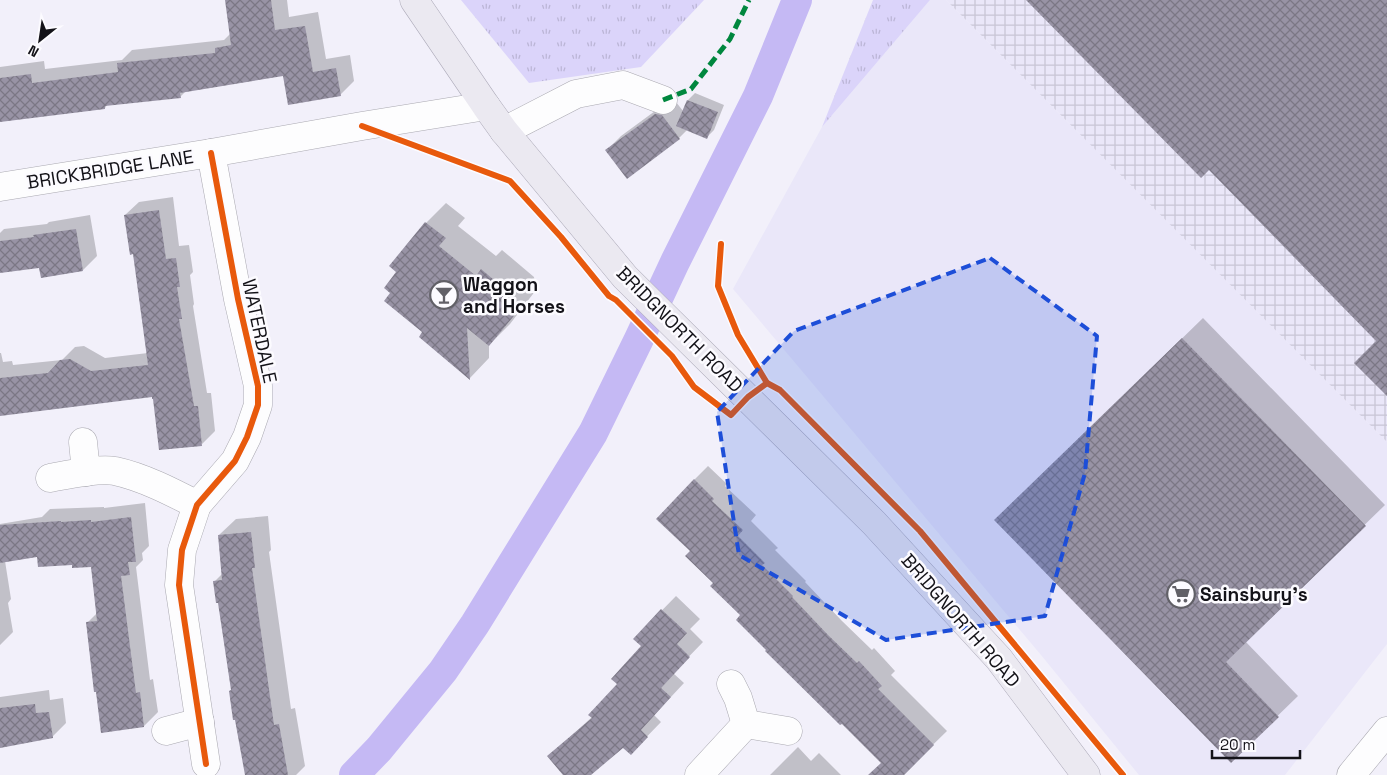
<svg xmlns="http://www.w3.org/2000/svg" width="1387" height="775" viewBox="0 0 1387 775" font-family="'Space Grotesk',sans-serif">
<defs>
<pattern id="industrial-grid" width="8" height="8" patternUnits="userSpaceOnUse" patternTransform="scale(1.25)"><rect width="8" height="8" fill="#eae7f9"/><path d="M0 4h8M4 0v8" fill="none" stroke="#c8c5d5"/></pattern>
<pattern id="grass-tufts" width="24" height="20" patternUnits="userSpaceOnUse" patternTransform="scale(1.25)"><rect width="24" height="20" fill="#dbd4fa"/><path d="M3 7l-1-3M5 7V3M7 7l1-3M15 17l-1-3M17 17v-4M19 17l1-3" fill="none" stroke="#bbb5d6"/></pattern>
<pattern id="building-cross-hatch" width="8" height="8" patternUnits="userSpaceOnUse" patternTransform="scale(1.25)"><rect width="8" height="8" fill="#9893a5"/><path d="M0 0l8 8M0 8l8-8" fill="none" stroke="#7b7785"/></pattern>
</defs>
<rect width="100%" height="100%" fill="#f2f0fa"/>
<!-- built -->
<polygon fill="#eae7f9" points="930,0 946,0 1387,442 1387,644 1285,775 1139,775 1041,655 733,289 822,127"/>
<!-- industrial -->
<polygon fill="url(#industrial-grid)" points="946,0 1387,0 1387,442"/>
<!-- grass -->
<g fill="url(#grass-tufts)">
<polygon points="461,0 704,0 641,67 529,83"/>
<polygon points="873,0 930,0 822,127"/>
</g>
<!-- shadow -->
<g fill="#0003">
<polygon points="227,0 287,0 289,17 318,12 326,59 350,55 354,81 340,95 284,74 187,90 180,97 107,105 105,108 0,120 0,67 44,61 45,69 122,60 132,50 224,40 230,34"/>
<polygon points="695,93 724,105 714,130 707,137 688,129 679,138 607,150 621,136 670,100 676,102 683,111 688,100"/>
<polygon points="173,197 179,246 189,245 193,272 190,275 194,304 193,306 207,393 211,393 215,431 202,444 153,395 0,413 0,353 1,353 3,362 12,361 13,365 62,360 75,347 84,346 105,358 148,353 134,253 125,215 139,202"/>
<polygon points="446,203 465,218 458,226 496,256 502,250 534,277 536,290 510,324 489,345 489,358 470,378 424,332 392,293 398,272 426,223"/>
<polygon points="90,215 97,256 83,270 40,267 0,272 0,233 4,229 47,224 49,222"/>
<polygon points="1203,318 1385,505 1245,641 1298,696 1231,761 1016,500"/>
<polygon points="708,466 727,484 725,486 756,515 751,521 778,548 775,550 806,581 805,582 842,621 872,650 874,648 895,671 891,675 947,731 902,775 889,775 883,763 768,650 691,551 694,480"/>
<polygon points="145,503 149,546 142,553 143,560 136,567 150,680 153,679 158,712 144,726 87,623 97,613 92,565 73,564 38,556 5,561 11,599 8,603 13,632 0,645 0,524 42,517 50,509 104,507 104,508"/>
<polygon points="268,516 271,550 269,552 291,709 295,708 305,766 296,775 246,775 219,601 214,582 223,573 219,535 236,519"/>
<polygon points="676,596 700,619 690,629 703,642 673,673 684,683 654,715 661,722 631,753 623,746 589,775 565,775 549,756 592,717 618,684 643,646 635,638"/>
<polygon points="49,690 50,700 63,698 66,723 52,737 0,746 0,697"/>
<polygon points="798,747 811,761 819,753 841,775 770,775"/>
</g>
<g fill="none" stroke-linecap="round" stroke-linejoin="round">
<!-- canal -->
<polyline stroke="#c5b9f4" stroke-width="30" points="354,775 379,749 443,671 475,624 593,433 639,339 675,262 758,96 797,0"/>
</g>
<!-- building -->
<g fill="url(#building-cross-hatch)">
<polygon points="225,0 271,0 275,30 305,26 313,72 336,68 341,96 288,105 283,76 180,93 181,98 105,106 105,109 0,122 0,78 31,74 32,83 118,72 117,63 215,53 215,48 231,45"/>
<polygon points="1026,0 1387,0 1387,396 1354,363 1376,341 1209,170 1201,178"/>
<polygon points="687,100 718,112 707,139 676,126"/>
<polygon points="655,114 662,115 680,139 627,179 605,150"/>
<polygon points="159,210 166,259 176,258 180,287 177,287 182,319 179,319 194,406 198,406 202,446 159,450 153,399 152,399 152,397 0,416 0,378 48,373 60,360 70,359 91,371 148,365 133,254 130,255 124,215"/>
<polygon points="425,222 446,238 439,246 476,276 481,269 514,297 517,312 489,346 467,328 470,380 419,337 422,332 384,301 390,293 384,288 396,272 389,266"/>
<polygon points="76,229 83,271 41,278 39,268 0,273 0,241 34,237 33,235"/>
<polygon points="1182,338 1366,526 1226,662 1279,717 1231,763 994,520"/>
<polygon points="694,479 714,499 712,501 743,530 738,536 765,563 762,565 793,596 792,597 828,635 857,663 859,661 882,686 878,689 934,745 904,775 868,775 881,763 842,724 840,725 765,651 766,650 736,620 740,615 710,586 713,583 685,556 690,551 656,519"/>
<polygon points="131,517 136,562 128,562 130,575 121,576 136,693 140,692 144,727 101,733 96,692 94,692 86,622 97,621 91,567 72,568 72,565 38,567 37,557 0,563 0,525 61,521 61,522 91,520 91,522"/>
<polygon points="251,532 255,568 252,568 274,725 279,724 288,775 245,775 235,720 233,720 229,691 231,690 218,603 216,603 213,581 222,580 218,535"/>
<polygon points="661,609 687,633 677,644 690,657 661,688 671,697 641,730 648,737 631,755 623,748 591,775 563,775 547,756 592,718 588,715 617,684 611,679 641,646 633,639"/>
<polygon points="35,704 36,713 49,712 53,738 0,748 0,708"/>
</g>
<g fill="none" stroke-linecap="round" stroke-linejoin="round">
<defs>
<g id="minor">
<polyline points="504,131 576,94 623,85 663,100"/>
<polyline points="0,187 211,153 362,126 486,106"/>
<polyline points="83,442 86,472"/>
<path d="M50 478C67 475 98 468 115 471 143 477 172 492 197 505"/>
<polyline points="731,684 738,698 746,724 788,731"/>
<polyline points="166,731 200,722"/>
<polyline points="206,764 179,585 182,550 197,505 235,461 247,437 258,405 258,386 238,299 211,153"/>
<polyline points="699,775 746,724"/>
<polyline points="1351,775 1387,731"/>
</g>
<polyline id="major" points="414,0 486,106 504,131 625,277 874,523 999,659 1086,775"/>
</defs>
<!-- minor casing -->
<use href="#minor" stroke="#aaa9b1" stroke-width="29"/>
<!-- major casing -->
<use href="#major" stroke="#acaab8" stroke-width="29"/>
<!-- minor -->
<use href="#minor" stroke="#fdfdfe" stroke-width="28"/>
<!-- major -->
<use href="#major" stroke="#ebe9f1" stroke-width="28"/>
<!-- quiet -->
<polyline stroke="#00873e" stroke-width="5" stroke-dasharray="10 5" stroke-linecap="butt" points="663,100 691,89 730,39 749,0"/>
<defs>
<g id="cycleway">
<polyline points="362,126 510,181 561,237 609,296 616,300 672,356 694,387 731,415 748,397 767,383 780,390 920,531 1123,775"/>
<polyline points="721,244 718,286 738,335 767,383"/>
<polyline points="206,764 179,585 182,550 197,505 235,461 247,437 258,405 258,386 238,299 211,153"/>
</g>
</defs>
<!-- cycleway casing -->
<use href="#cycleway" stroke="#fcfbff" stroke-width="9"/>
<!-- cycleway -->
<use href="#cycleway" stroke="#e8590c" stroke-width="6"/>
</g>
<!-- marked area -->
<path fill="#1d4ed8" fill-opacity="0.2" stroke="#1d4ed8" stroke-width="4" stroke-dasharray="10 6" stroke-linejoin="round" d="M990 258 1097 336 1085 473 1045 616 886 640 739 555 717 412 794 331Z"/>
<!-- icons -->
<defs>
<symbol id="bar-ring" viewBox="-11 -11 22 22"><circle r="9.5" fill="#fcfbff" stroke="#616067" stroke-width="1.5"/><path d="M-6-5H6L.8 .8V4.5H3.5V6h-7V4.5H-.8V.8Z" fill="#616067"/></symbol>
<symbol id="supermarket-ring" viewBox="-11 -11 22 22"><circle r="9.5" fill="#fcfbff" stroke="#616067" stroke-width="1.5"/><path d="M-6-5.5h2.5l.6 2H6L4.5 2H-2.5L-4.4-4H-6ZM-1.5 3.2a1.3 1.3 0 1 0 .1 0ZM3 3.2a1.3 1.3 0 1 0 .1 0Z" fill="#616067"/></symbol>
</defs>
<g fill-rule="evenodd">
<use href="#bar-ring" x="428" y="279" width="32" height="32"/>
<use href="#supermarket-ring" x="1165" y="578" width="32" height="32"/>
</g>
<g text-anchor="middle" stroke-width="5" stroke-linejoin="round" paint-order="stroke">
<!-- street labels -->
<g font-size="19" fill="#131218" stroke="#fcfbff">
<text transform="translate(110 169) rotate(-9)" y="7">BRICKBRIDGE LANE</text>
<text transform="translate(680 329) rotate(45)" y="7">BRIDGNORTH ROAD</text>
<text transform="translate(260 331) rotate(78)" y="7">WATERDALE</text>
<text transform="translate(961 620) rotate(49)" y="7">BRIDGNORTH ROAD</text>
</g>
<!-- poi labels -->
<g font-size="19" font-weight="bold" fill="#131218" stroke="#fcfbff" text-anchor="start">
<text x="463" y="291">Waggon<tspan x="463" dy="22">and Horses</tspan></text>
<text x="1200" y="601">Sainsbury's</text>
</g>
</g>
<!-- north arrow -->
<g transform="translate(40 40) rotate(210)" stroke="#fcfbff" stroke-width="4" paint-order="stroke">
<path d="M0-4L9 19L0 12L-9 19Z" fill="#131218"/>
<text y="-8" font-size="14" font-weight="bold" text-anchor="middle" fill="#131218">N</text>
</g>
<!-- scale -->
<path d="M1212 750v8h88v-8" fill="none" stroke="#131218" stroke-width="2.5"/>
<text x="1220" y="750" font-size="15" fill="#131218" stroke="#fcfbff" stroke-width="4" paint-order="stroke">20 m</text>
</svg>
